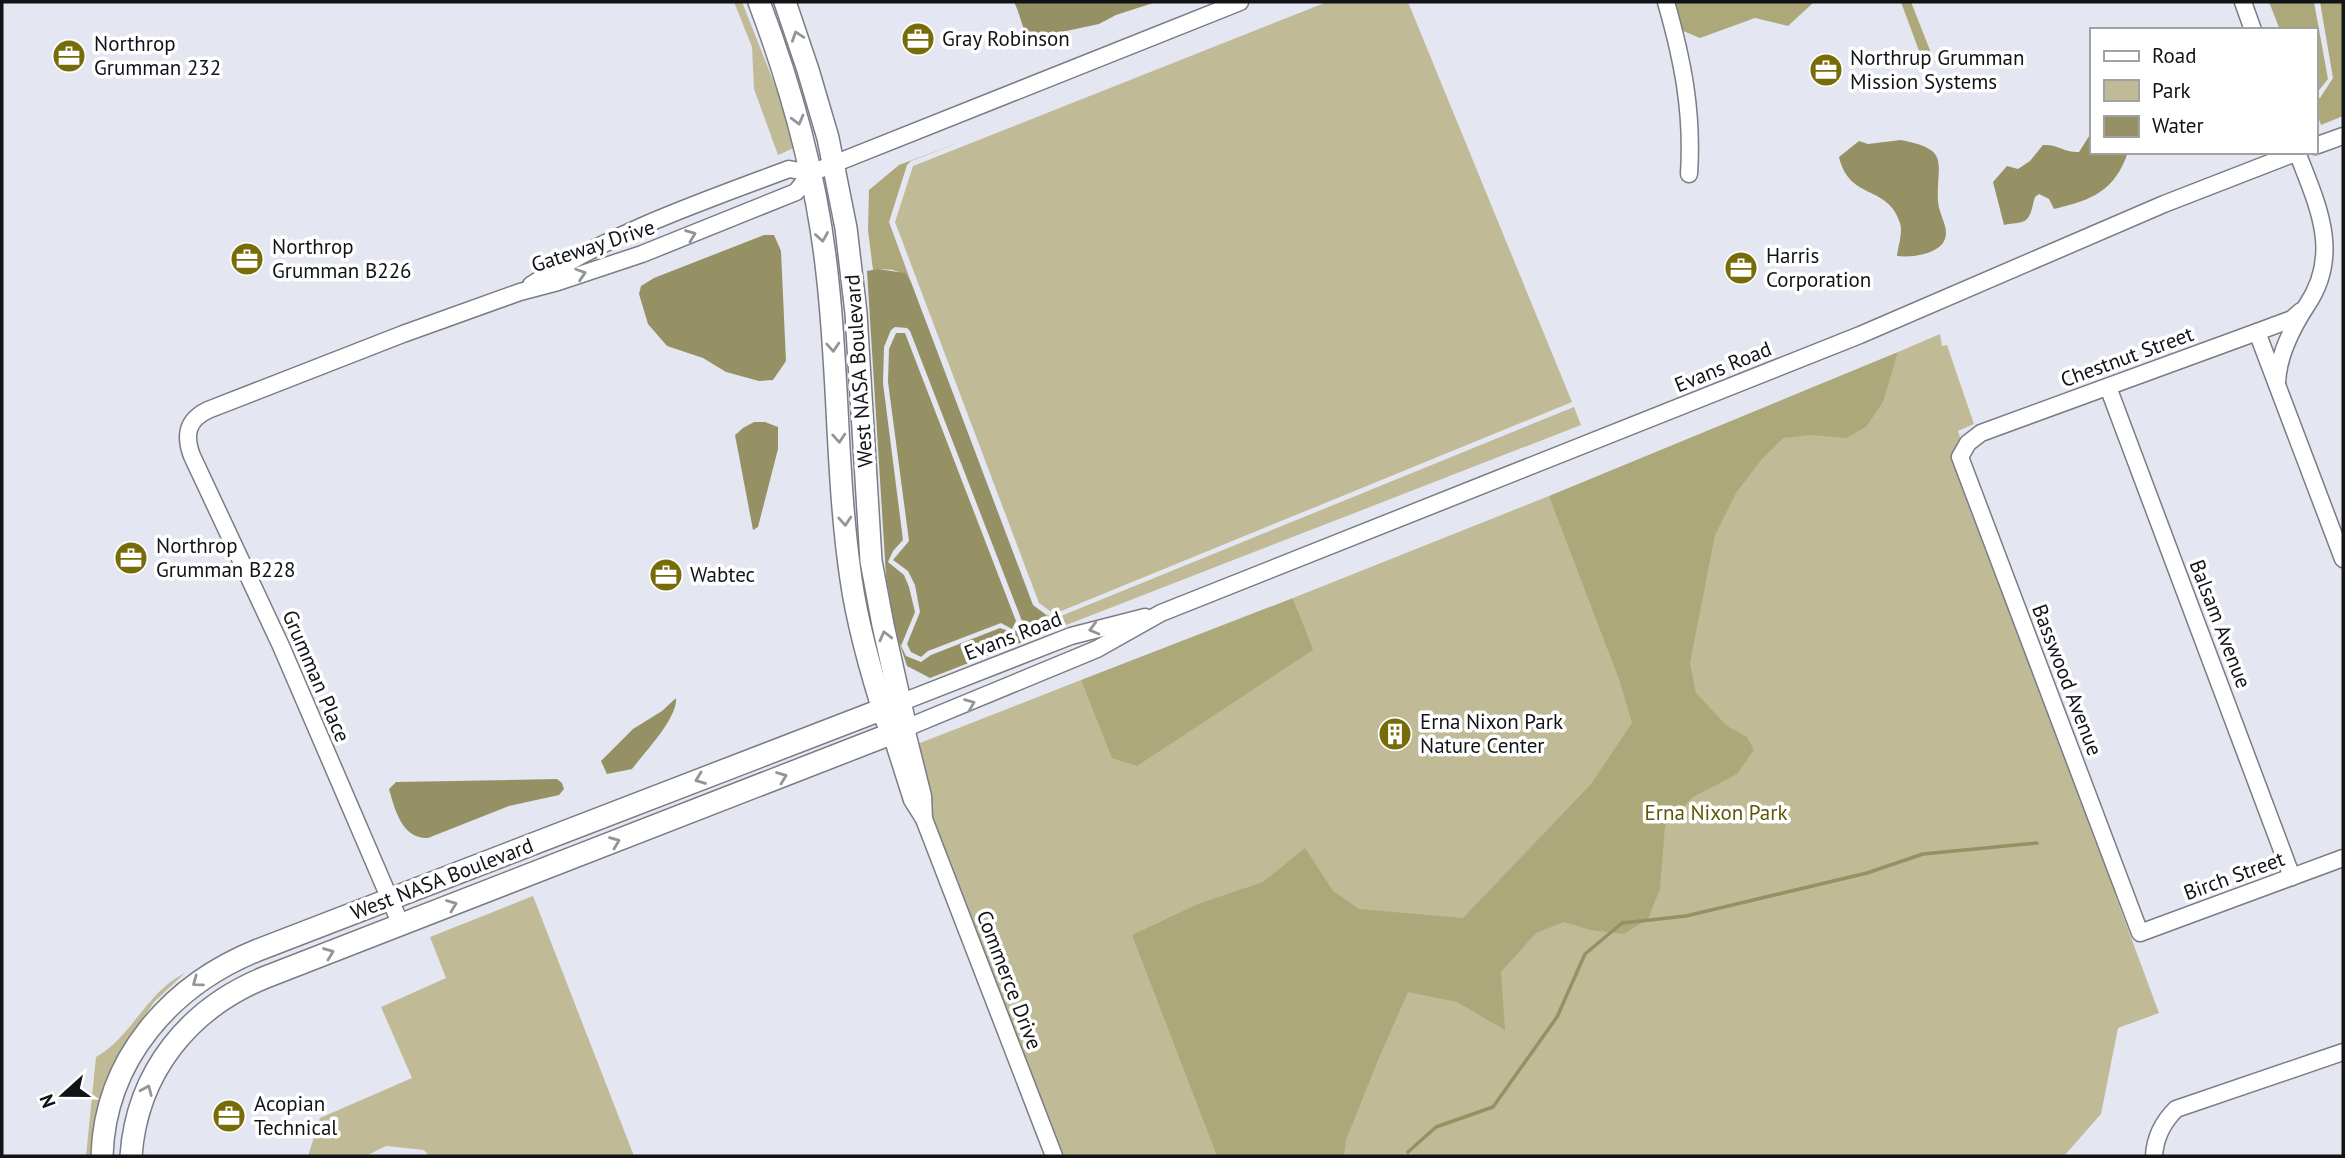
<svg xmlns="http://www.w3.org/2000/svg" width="2345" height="1158" viewBox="0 0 2345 1158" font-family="'PT Sans',sans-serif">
<rect width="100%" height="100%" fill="#e4e7f2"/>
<!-- green -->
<g fill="#c0bb96">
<polygon points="734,2 742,2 786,113 796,147 778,155 754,89 752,47"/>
<polygon points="1327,2 1408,2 1572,402 1054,614 1039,603 895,222 913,166"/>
<polygon points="1940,334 1942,346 1947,345 1974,424 1958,431 1961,440 1959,442 2113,882 2116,897 2159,1013 2118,1028 2101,1114 2064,1156 1061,1156 932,821 915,745 1081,680 1086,692 1298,610 1293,598 1549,496 1554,508 1893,367 1898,352"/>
<polygon points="1574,407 1581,425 1056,629 1045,614 1056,618"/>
<polygon points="533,896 634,1156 429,1156 424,1150 386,1146 366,1156 308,1156 320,1118 412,1078 381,1007 446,978 430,937"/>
<path d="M185 973 154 1002 121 1052 95 1117 91 1156H86L96 1057C132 1037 147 991 185 973Z"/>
</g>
<!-- forest -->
<g fill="#ada87a">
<polygon points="1673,2 1814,2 1788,26 1755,18 1700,38 1681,30"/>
<polygon points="1901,2 1911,2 1935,63 1919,51"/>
<polygon points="2269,2 2314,2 2328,79 2316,94 2315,30 2280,30"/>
<polygon points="2320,2 2343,2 2343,116 2321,125 2315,109 2315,99 2320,98 2333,78"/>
<path d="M971 138 911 161 907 165 889 222 911 282C902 269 888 268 873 270L868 230 869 190 899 165Z"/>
<polygon points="1898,352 1883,402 1866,427 1846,438 1811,435 1783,438 1762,459 1736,493 1715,535 1690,663 1696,693 1727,726 1747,737 1754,750 1737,774 1693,797 1665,826 1660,889 1648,919 1624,934 1591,930 1564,922 1536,933 1501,972 1505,1030 1457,1002 1408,992 1378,1060 1346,1140 1344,1156 1217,1156 1132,935 1198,904 1263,882 1305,848 1333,891 1359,909 1463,918 1591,784 1632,723 1620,682 1549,496"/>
<polygon points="1293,598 1313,650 1137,766 1112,758 1081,680"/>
</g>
<!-- water -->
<g fill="#969164" fill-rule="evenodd">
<path d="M1014 2H1156L1116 15 1099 24 1029 39C1023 32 1020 13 1014 2Z"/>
<path d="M2091 133V152H2128C2115 191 2092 200 2054 209L2049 199 2039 194 2035 197C2032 205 2032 219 2022 222 2016 224 2010 223 2004 225L1993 182 2007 166 2018 169 2030 161 2043 145C2058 144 2065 153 2079 152Z"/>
<path d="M1901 140C1952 150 1936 162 1938 202 1939 213 1946 223 1946 233 1946 254 1912 258 1897 256 1898 246 1903 233 1900 223 1888 184 1849 201 1839 157L1859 141 1868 144Z"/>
<polygon points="764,235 774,235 781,251 786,361 773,380 759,381 726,372 703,358 667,346 648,324 639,294 641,286 654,278"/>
<path d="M878 269 905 273 911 282 1033 605 1045 614 1056 629 930 678 907 666 895 630 886 576 867 271ZM895 327 907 328 910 331 1022 621 1014 633 1000 628 931 655 921 662 906 656 901 646 915 612 909 587 904 575 888 562 893 551 903 540 883 383 884 347 891 330Z"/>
<polygon points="896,333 905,333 1016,621 1012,629 1001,623 928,651 921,657 911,652 907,644 920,612 915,585 908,571 893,560 909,541 888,382 889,349"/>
<polygon points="754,422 765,422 778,427 778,449 758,527 753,530 735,435 743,428"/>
<path d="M676 698C678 718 644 753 632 769L607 774 601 761 633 729 662 711Z"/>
<path d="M557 779 562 783 564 789 559 795 509 806 428 838C402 839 395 810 389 789L396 782Z"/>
</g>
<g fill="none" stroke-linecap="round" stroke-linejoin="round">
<!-- stream -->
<polyline stroke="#969164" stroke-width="3.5" points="1408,1152 1436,1127 1493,1107 1557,1017 1585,954 1622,923 1686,916 1867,873 1923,854 2037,843"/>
<defs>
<g id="minor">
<path d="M1666 2C1683 61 1693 113 1689 174"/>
<polyline points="2243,2 2253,30"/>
<polyline points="2315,146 2343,136"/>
<path d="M531 285C610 233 701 202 789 169L811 173"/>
<polyline points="2301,311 2292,319 2257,332 1981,433 1968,443 1960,457 2140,933 2343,858"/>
<polyline points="2257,332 2343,559"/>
<path d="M2277 383C2278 355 2292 328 2307 305 2342 253 2317 204 2297 152"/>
<polyline points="2108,387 2292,877"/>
<polyline points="892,706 1071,636 1145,617"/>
<polyline points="891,734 912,800 924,819 1054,1156"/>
<polyline points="924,819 923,796 906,728 1097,649 1161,613 1860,335 2164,204 2298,152"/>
<path d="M401 925 281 646 192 456C184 435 187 420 208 410L403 334 520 292 558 282 642 254 796 192 811 173 1240 2"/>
<path d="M2154 1156C2155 1138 2163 1122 2176 1109L2343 1052"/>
</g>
<g id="major">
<path d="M759 2C792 89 817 180 827 273 839 374 836 478 851 579 858 628 872 676 887 722"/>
<path d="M102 1156C105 1059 171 985 258 950L883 709"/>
<path d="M131 1156C137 1072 189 1008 266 977L906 728 883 625 871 561 856 313 846 228 828 138 808 70 785 2"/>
</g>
</defs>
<!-- minor casing -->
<use href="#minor" stroke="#7a7c86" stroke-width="19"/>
<!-- major casing -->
<use href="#major" stroke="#7a7c86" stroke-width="24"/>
<!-- minor -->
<use href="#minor" stroke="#fff" stroke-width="16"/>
<!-- major -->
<use href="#major" stroke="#fff" stroke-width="21"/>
</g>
<!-- one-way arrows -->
<defs><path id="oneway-chevron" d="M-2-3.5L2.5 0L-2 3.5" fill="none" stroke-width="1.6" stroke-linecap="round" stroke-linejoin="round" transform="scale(1.75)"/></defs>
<g stroke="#949597">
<use href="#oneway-chevron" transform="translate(797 36) rotate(-109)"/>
<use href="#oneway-chevron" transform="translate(798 120) rotate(75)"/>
<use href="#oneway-chevron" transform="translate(691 235) rotate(-21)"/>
<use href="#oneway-chevron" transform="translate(822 237) rotate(81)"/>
<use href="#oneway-chevron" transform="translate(581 274) rotate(-18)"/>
<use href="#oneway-chevron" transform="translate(833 347) rotate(86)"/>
<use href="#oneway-chevron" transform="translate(839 438) rotate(86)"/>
<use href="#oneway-chevron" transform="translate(845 521) rotate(86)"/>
<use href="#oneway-chevron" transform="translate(1094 629) rotate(165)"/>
<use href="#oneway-chevron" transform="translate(885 636) rotate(-104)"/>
<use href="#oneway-chevron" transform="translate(970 704) rotate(-22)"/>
<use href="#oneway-chevron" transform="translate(782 777) rotate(-21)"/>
<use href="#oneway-chevron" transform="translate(700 779) rotate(159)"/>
<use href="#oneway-chevron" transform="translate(615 842) rotate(-21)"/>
<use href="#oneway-chevron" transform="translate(452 905) rotate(-21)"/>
<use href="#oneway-chevron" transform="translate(329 953) rotate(-21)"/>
<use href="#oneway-chevron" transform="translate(197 982) rotate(144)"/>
<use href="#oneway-chevron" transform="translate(147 1090) rotate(-67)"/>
</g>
<!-- icons -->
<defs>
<symbol id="office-disc" viewBox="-11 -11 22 22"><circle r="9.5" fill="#776c07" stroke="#fff"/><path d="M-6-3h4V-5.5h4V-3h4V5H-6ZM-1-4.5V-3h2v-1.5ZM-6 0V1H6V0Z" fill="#fff"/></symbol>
<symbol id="building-disc" viewBox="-11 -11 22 22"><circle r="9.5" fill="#776c07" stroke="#fff"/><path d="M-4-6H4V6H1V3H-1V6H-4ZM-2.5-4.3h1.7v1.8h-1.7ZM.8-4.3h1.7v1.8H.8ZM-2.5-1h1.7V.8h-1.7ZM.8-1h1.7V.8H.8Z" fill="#fff"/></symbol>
</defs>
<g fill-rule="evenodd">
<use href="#office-disc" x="899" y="20" width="38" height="38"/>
<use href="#office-disc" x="50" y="37" width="38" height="38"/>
<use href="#office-disc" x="1807" y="51" width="38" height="38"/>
<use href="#office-disc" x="228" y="240" width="38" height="38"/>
<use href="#office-disc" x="1722" y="249" width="38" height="38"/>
<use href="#office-disc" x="112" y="539" width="38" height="38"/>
<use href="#office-disc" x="647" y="556" width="38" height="38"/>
<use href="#building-disc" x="1376" y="715" width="38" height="38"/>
<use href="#office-disc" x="210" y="1097" width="38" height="38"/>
</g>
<g text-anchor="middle" stroke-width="7" stroke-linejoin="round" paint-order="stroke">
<!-- poi labels -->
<g font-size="21" fill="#121317" stroke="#fff" text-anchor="start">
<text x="942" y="46">Gray Robinson</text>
<text x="94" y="51">Northrop<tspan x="94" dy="24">Grumman 232</tspan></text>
<text x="1850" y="65">Northrup Grumman<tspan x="1850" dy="24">Mission Systems</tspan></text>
<text x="272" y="254">Northrop<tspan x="272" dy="24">Grumman B226</tspan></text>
<text x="1766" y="263">Harris<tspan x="1766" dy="24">Corporation</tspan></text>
<text x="156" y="553">Northrop<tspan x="156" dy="24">Grumman B228</tspan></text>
<text x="690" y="582">Wabtec</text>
<text x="1420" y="729">Erna Nixon Park<tspan x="1420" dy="24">Nature Center</tspan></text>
<text x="254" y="1111">Acopian<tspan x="254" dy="24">Technical</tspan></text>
</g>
<!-- street labels -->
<g font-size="21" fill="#121317" stroke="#fff">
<text transform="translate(593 246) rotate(-18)" y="7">Gateway Drive</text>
<text transform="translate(2127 357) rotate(-20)" y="7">Chestnut Street</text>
<text transform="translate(1723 367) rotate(-22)" y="7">Evans Road</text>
<text transform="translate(859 371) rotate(-94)" y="7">West NASA Boulevard</text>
<text transform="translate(2220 624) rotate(69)" y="7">Balsam Avenue</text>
<text transform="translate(1013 636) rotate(-21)" y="7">Evans Road</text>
<text transform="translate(316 676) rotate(67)" y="7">Grumman Place</text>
<text transform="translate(2067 680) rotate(69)" y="7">Basswood Avenue</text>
<text transform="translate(2234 876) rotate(-20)" y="7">Birch Street</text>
<text transform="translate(442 879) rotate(-21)" y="7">West NASA Boulevard</text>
<text transform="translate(1009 980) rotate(69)" y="7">Commerce Drive</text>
</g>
<!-- park labels -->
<g font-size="21" fill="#605705" stroke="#fff">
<text x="1716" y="820">Erna Nixon Park</text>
</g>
</g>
<!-- border -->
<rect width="2345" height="1158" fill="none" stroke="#121317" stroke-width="7"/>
<!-- legend -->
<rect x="2090" y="28" width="228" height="126" fill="#ffffff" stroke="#a0a1a2" stroke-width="2"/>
<rect x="2104" y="51" width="35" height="10" fill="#ffffff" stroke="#a0a1a2" stroke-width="2"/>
<text x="2152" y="63" font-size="21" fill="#121317">Road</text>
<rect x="2104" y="80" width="35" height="21" fill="#c0bb96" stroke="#a0a1a2" stroke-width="2"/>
<text x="2152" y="98" font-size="21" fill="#121317">Park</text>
<rect x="2104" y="116" width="35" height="21" fill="#969164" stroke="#a0a1a2" stroke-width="2"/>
<text x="2152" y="133" font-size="21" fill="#121317">Water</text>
<!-- north arrow -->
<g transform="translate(63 1095) rotate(249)" stroke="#ffffff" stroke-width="5" paint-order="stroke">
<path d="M0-5L12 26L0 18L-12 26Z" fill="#121317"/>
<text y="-10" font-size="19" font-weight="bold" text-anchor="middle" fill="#121317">N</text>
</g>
</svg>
